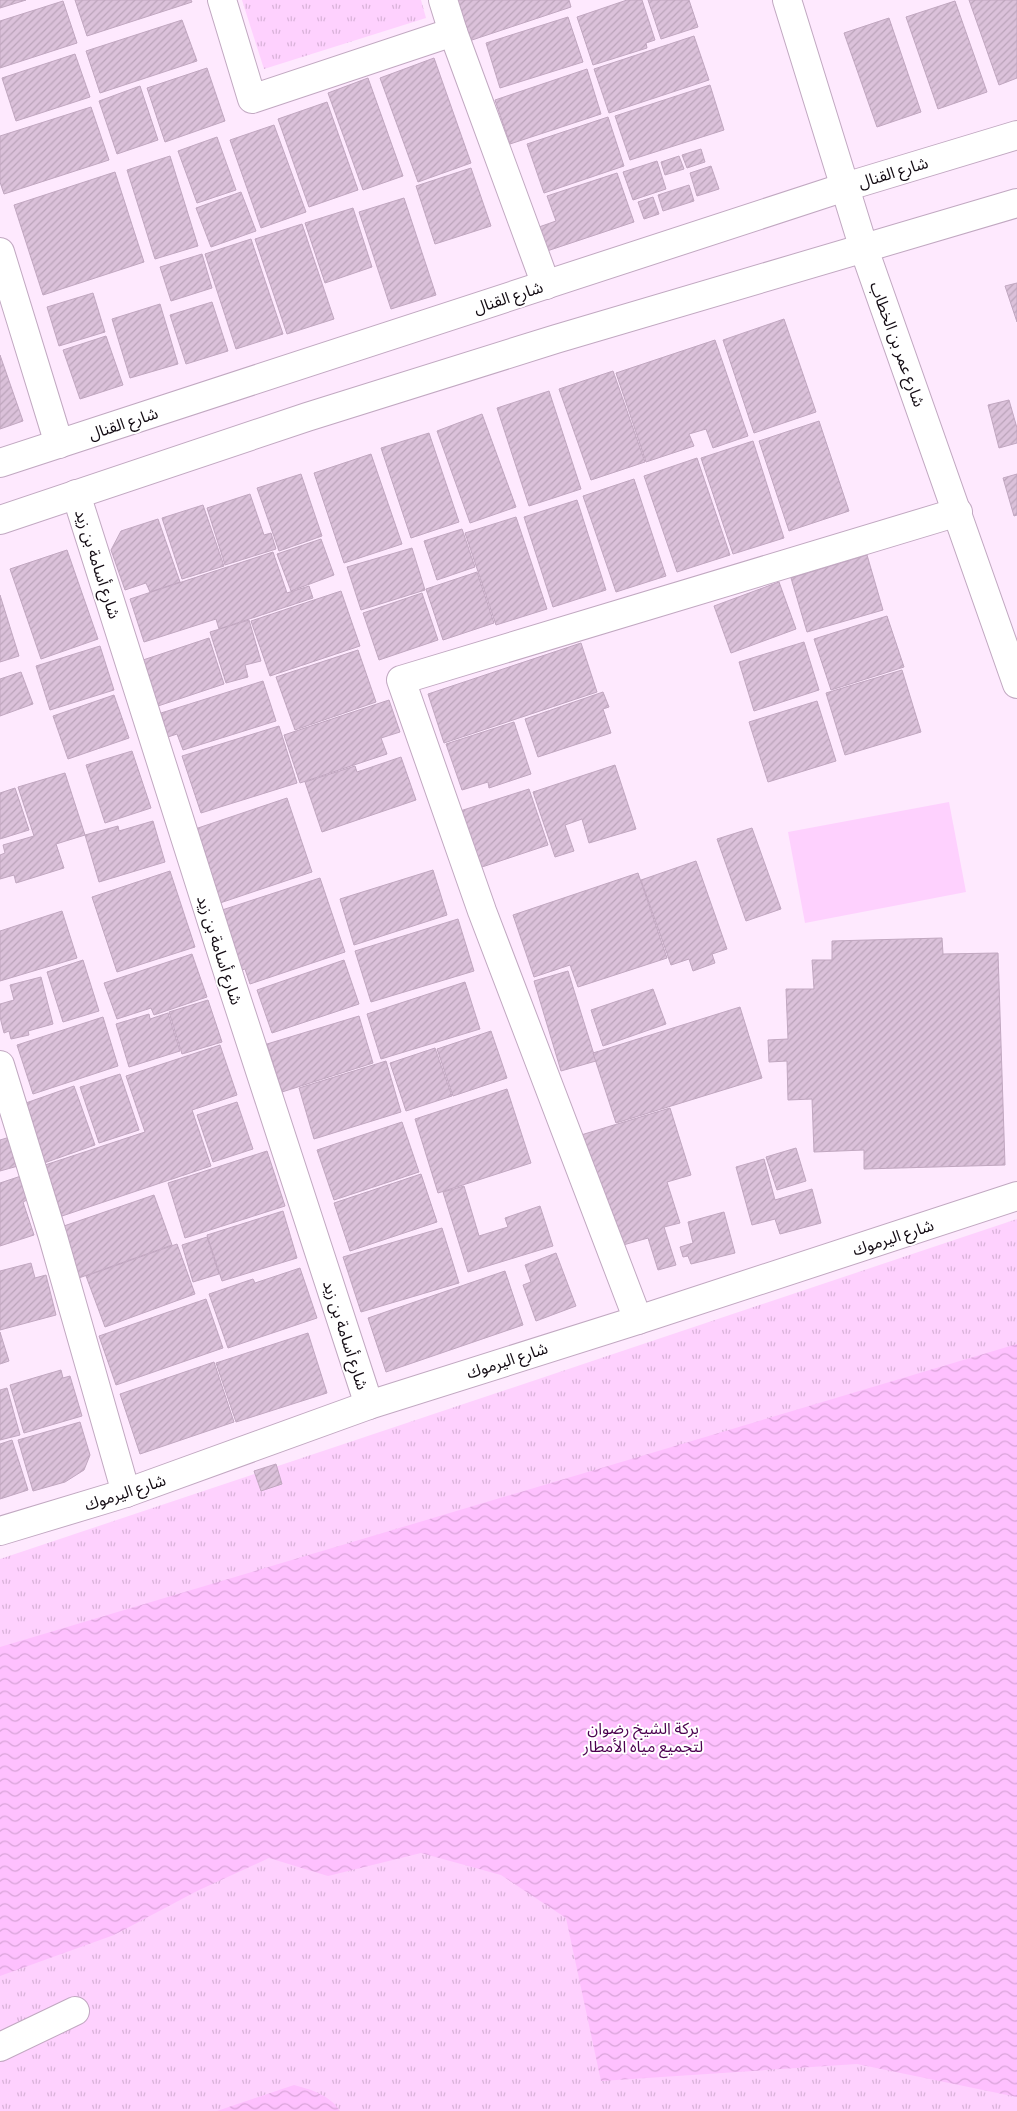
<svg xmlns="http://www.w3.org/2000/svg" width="1017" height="2111" viewBox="0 0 1017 2111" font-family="Cabin,'Noto Sans Arabic',sans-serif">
<defs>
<pattern id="grass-tufts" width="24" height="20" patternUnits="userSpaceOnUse" patternTransform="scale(1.25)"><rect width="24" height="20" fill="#fed1fe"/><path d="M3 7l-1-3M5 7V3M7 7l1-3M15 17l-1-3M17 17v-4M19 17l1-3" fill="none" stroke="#d9b2d9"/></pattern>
<pattern id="water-waves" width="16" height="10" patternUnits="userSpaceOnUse" patternTransform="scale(1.25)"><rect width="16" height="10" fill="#fec0fe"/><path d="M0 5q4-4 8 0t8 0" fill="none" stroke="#d9a4d9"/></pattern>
<pattern id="building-hatch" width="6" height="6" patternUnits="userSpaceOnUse" patternTransform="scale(1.25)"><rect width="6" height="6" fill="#dbc1da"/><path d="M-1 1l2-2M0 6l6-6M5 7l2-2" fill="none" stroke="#bba4ba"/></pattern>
</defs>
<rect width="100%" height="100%" fill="#fee9fe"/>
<!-- grass -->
<g fill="url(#grass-tufts)">
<polygon points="242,0 421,0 426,18 264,69"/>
<polygon points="1017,1219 1017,2111 0,2111 0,1559"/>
</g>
<!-- garden -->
<polygon fill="#fed1fe" points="949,802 966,892 805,923 788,832"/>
<!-- water -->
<g fill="url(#water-waves)">
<polygon points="1017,1344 1017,2097 857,2064 601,2081 566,1918 501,1875 421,1853 328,1876 269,1858 197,1891 114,1935 0,1976 0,1647"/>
<path d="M294 2085C313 2090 329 2095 340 2111H217Z"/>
</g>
<!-- building -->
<g fill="url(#building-hatch)" stroke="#c1a7c0">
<polygon points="0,0 26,0 0,8"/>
<polygon points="75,0 191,0 192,2 87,36"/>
<polygon points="451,0 569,0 571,7 466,42"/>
<polygon points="627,0 642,0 655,40 646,43 647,48 593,65 577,17"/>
<polygon points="648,0 689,0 698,27 661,39"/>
<polygon points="969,0 1017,0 1017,78 999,85"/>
<polygon points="63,1 77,43 0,68 0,21"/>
<polygon points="955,1 987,92 938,109 906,17"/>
<polygon points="568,17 583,62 500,88 486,43"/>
<polygon points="889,18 921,112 877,127 844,33"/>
<polygon points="182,20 197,61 100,93 86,51"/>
<polygon points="694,36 709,80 609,113 594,69"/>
<polygon points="75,54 90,97 16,121 2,78"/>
<polygon points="434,58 471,163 418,182 380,78"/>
<polygon points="207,68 225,121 165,142 147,88"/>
<polygon points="587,69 601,114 510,144 495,100"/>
<polygon points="368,78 403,176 363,190 328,93"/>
<polygon points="710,85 724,130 630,160 615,116"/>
<polygon points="140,86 158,140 117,154 99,101"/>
<polygon points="327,102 358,190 309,207 278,119"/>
<polygon points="91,107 109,160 4,194 0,182 0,136"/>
<polygon points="608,117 624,166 544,193 527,144"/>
<polygon points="274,125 306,212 261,228 230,140"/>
<polygon points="217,137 236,190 197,203 178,151"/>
<polygon points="701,149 705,162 687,168 682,155"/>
<polygon points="170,156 198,246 155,259 127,170"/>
<polygon points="679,156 684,169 665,175 661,162"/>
<polygon points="657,161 666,189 633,200 623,172"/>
<polygon points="711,166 719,189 697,196 690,173"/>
<polygon points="471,168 491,226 435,244 416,186"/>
<polygon points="115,172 144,262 43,295 14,205"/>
<polygon points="617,173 634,222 547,251 539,227 556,221 547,196"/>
<polygon points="689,185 694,201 663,211 658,195"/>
<polygon points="241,192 256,231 211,247 196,208"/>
<polygon points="653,197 659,214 644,219 638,202"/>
<polygon points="404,198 436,295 391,309 359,212"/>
<polygon points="353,208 372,267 325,283 305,223"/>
<polygon points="302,224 334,319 287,334 255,239"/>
<polygon points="251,239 283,334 236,349 205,254"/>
<polygon points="202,254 212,288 171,301 160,267"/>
<polygon points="1017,283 1017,322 1005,286"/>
<polygon points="93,293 105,332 59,346 47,307"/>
<polygon points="212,302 228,351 186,364 170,315"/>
<polygon points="160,304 178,364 130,378 112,319"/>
<polygon points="784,319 816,412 754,433 723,340"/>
<polygon points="106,336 123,385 80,399 63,350"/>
<polygon points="715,340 748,436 713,448 706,429 689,434 694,446 646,462 616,373"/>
<polygon points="0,355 23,421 0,429"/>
<polygon points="613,371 645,462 591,480 559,389"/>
<polygon points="549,391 581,489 529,506 497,408"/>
<polygon points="1009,400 1017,428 1017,443 999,448 988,405"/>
<polygon points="482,414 516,507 470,523 437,431"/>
<polygon points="819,421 849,511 789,531 759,441"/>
<polygon points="429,433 459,522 411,538 381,448"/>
<polygon points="753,441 784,538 733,554 701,458"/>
<polygon points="371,454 402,544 344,563 314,473"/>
<polygon points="697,458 730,555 677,572 644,476"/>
<polygon points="301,474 322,536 279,551 257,488"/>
<polygon points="1017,474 1017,515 1014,516 1003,478"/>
<polygon points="634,479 666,576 616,592 583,496"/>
<polygon points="250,494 264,535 271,533 276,549 225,565 207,508"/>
<polygon points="577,500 606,590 553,607 524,517"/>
<polygon points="203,505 224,566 182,579 162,518"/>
<polygon points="516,517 547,609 496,625 465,533"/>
<polygon points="158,519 180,582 150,592 146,583 125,590 111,550 121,531"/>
<polygon points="462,529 475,567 437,580 424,541"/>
<polygon points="321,539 334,575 291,591 277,554"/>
<polygon points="412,548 425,590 361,610 347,567"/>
<polygon points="67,550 98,639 41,659 10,569"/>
<polygon points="273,552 287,593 309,586 313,598 219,629 216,619 144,642 130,599"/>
<polygon points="867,555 883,610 807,632 791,578"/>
<polygon points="477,572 494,623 443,640 426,589"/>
<polygon points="779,582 796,629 731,653 714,606"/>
<polygon points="341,591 360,646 270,676 251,621"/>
<polygon points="422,593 438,640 379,660 363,613"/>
<polygon points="0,595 19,656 0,662"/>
<polygon points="887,616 904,667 831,690 814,639"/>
<polygon points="249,620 261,661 245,665 248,677 226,683 210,632"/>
<polygon points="209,638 224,684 155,707 140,661"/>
<polygon points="804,642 819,690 754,711 739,662"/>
<polygon points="581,643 597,692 444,743 428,694"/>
<polygon points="100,646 114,690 50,710 36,666"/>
<polygon points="358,650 376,702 295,730 276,677"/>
<polygon points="902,670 921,732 845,755 826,693"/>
<polygon points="21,672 33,704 0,716 0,679"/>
<polygon points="263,681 276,721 183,750 177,734 168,737 161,713"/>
<polygon points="603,692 609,707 603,709 611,733 538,757 525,719"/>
<polygon points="114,695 129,738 68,759 53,716"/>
<polygon points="389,700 400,732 381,738 387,754 300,783 284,735"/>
<polygon points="817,701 836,761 768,782 749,722"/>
<polygon points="514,722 531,774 489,788 488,782 462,790 446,744"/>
<polygon points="279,726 297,783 201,813 182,756"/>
<polygon points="132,751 151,808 105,823 86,765"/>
<polygon points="401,757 416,800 322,832 305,782 355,766 357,772"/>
<polygon points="615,765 636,829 589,843 582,819 565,825 574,851 555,857 533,792"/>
<polygon points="65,773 85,835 56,844 64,868 16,883 14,875 0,879 0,855 5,853 3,845 34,836 18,787"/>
<polygon points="15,788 29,830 0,839 0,793"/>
<polygon points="529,789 548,845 476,869 457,812"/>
<polygon points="287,798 312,872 217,904 192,830"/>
<polygon points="153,821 165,862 99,882 85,835 118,826 119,831"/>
<polygon points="752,828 781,909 746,921 717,839"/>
<polygon points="696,861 727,949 712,954 715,963 693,971 689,959 671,965 641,880"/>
<polygon points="433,870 447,915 354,945 340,899"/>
<polygon points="170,871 195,947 117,972 92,897"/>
<polygon points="638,873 667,958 578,987 570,965 534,977 513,915"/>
<polygon points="320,878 345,952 250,984 245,969 239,971 219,911"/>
<polygon points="62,911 77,958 0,981 0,931"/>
<polygon points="458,919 474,971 371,1002 355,951"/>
<polygon points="942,938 943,954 998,953 1005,1165 864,1169 864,1150 814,1152 812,1099 788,1100 787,1061 769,1062 768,1040 788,1039 786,989 814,989 812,960 832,960 832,941"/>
<polygon points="192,954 207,997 154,1015 151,1008 117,1019 104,983"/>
<polygon points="83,960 99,1011 63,1022 47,972"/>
<polygon points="344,960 359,1004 272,1033 257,990"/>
<polygon points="568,971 596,1061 561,1071 534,981"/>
<polygon points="41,977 53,1024 28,1031 29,1035 11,1039 9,1031 4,1033 0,1017 0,1004 14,1000 10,985"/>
<polygon points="465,982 480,1029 381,1059 367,1014"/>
<polygon points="653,989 666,1024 603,1046 591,1010"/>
<polygon points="208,1000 222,1042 182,1054 169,1012"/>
<polygon points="740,1007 762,1078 616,1123 593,1053"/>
<polygon points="168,1013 180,1051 129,1067 116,1024 149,1014 150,1019"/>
<polygon points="359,1016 373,1063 282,1092 267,1044"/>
<polygon points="103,1017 118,1066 33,1094 17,1045"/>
<polygon points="491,1031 507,1078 453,1096 437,1049"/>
<polygon points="220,1045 237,1095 192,1110 211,1166 62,1216 45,1165 145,1132 126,1076"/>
<polygon points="435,1048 452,1096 406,1111 390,1063"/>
<polygon points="386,1061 401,1112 314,1139 299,1088"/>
<polygon points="120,1074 139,1130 99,1143 80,1087"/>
<polygon points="74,1086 95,1145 44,1163 23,1104"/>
<polygon points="507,1089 531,1163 438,1193 415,1119"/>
<polygon points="237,1102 253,1149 213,1162 197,1115"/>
<polygon points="670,1108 691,1175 667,1182 680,1223 664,1227 676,1265 658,1270 648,1238 616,1247 581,1135"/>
<polygon points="402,1122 419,1172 334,1200 317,1150"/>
<polygon points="10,1137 18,1166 0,1171 0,1140"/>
<polygon points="796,1148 806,1181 777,1190 766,1157"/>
<polygon points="267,1151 285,1206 185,1238 168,1183"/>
<polygon points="764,1159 775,1200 812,1189 821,1223 780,1234 775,1219 752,1225 736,1167"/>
<polygon points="421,1174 437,1222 350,1251 334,1203"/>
<polygon points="21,1176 29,1199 23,1202 34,1235 0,1246 0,1183"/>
<polygon points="464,1186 479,1236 508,1227 505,1218 540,1206 553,1246 468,1272 443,1192"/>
<polygon points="154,1195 172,1245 76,1279 58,1228"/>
<polygon points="283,1211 297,1258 222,1281 207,1235"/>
<polygon points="724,1212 735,1253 691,1264 688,1256 683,1257 680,1247 693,1243 688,1222"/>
<polygon points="442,1228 459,1283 361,1312 343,1257"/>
<polygon points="207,1237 219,1274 193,1282 182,1245"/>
<polygon points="177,1244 195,1294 105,1327 86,1276"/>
<polygon points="556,1253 576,1306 536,1321 523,1285 531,1282 525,1265"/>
<polygon points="31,1263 35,1278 46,1275 56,1315 0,1330 0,1271"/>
<polygon points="300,1268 317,1318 228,1348 209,1294 253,1279 255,1283"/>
<polygon points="505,1271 523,1325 386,1372 368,1318"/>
<polygon points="206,1299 223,1348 116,1385 99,1336"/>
<polygon points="0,1332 9,1361 0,1364"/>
<polygon points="308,1333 327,1393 236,1422 216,1363"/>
<polygon points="214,1362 234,1422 140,1454 120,1394"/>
<polygon points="61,1370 63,1378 70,1376 82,1416 24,1433 10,1385"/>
<polygon points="7,1388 20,1435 0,1440 0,1390"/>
<polygon points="80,1422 90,1455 84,1470 65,1482 33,1491 18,1440"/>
<polygon points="12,1440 28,1490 0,1499 0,1444"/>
<polygon points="276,1464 282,1484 261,1491 254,1471"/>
</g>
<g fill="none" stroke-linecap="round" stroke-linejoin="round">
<defs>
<g id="minor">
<polyline points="222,0 252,99 453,32"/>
<polyline points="443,0 453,32 546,285"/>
<polyline points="787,0 864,249 1017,684"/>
<polyline points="0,252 59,444"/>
<polyline points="76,494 232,985 369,1405"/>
<polyline points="0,1065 53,1237 126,1493"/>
<polyline points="638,1320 482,911 401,680 958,512"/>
<polyline points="0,1531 126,1493 369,1405 638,1320 1017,1196"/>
<polyline points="0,2047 75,2011"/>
</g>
<g id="major">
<polyline points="0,463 845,187 1017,135"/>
<polyline points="0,520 307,417 556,339 1017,203"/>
</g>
</defs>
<!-- minor casing -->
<use href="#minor" stroke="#c1a8c1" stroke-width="30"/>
<!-- major casing -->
<use href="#major" stroke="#c1a8c1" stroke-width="30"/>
<!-- minor -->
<use href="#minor" stroke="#fff" stroke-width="28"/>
<!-- major -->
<use href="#major" stroke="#fff" stroke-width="28"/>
</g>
<g text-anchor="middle" stroke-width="4" stroke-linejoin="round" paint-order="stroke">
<!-- street labels -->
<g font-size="16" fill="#130b13" stroke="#fff">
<text transform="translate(893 172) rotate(-17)" y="6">شارع القنال</text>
<text transform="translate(508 297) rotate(-18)" y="6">شارع القنال</text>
<text transform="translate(898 344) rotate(70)" y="6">شارع عمر بن الخطاب</text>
<text transform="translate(123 423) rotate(-18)" y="6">شارع القنال</text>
<text transform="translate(98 564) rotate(72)" y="6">شارع أسامة بن زيد</text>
<text transform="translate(220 950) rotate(72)" y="6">شارع أسامة بن زيد</text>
<text transform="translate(893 1237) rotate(-18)" y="6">شارع اليرموك</text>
<text transform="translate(346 1335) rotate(72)" y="6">شارع أسامة بن زيد</text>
<text transform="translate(507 1360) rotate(-18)" y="6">شارع اليرموك</text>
<text transform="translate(125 1492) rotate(-18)" y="6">شارع اليرموك</text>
</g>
<!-- park labels -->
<g font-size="16" fill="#4b004f" stroke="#fff">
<text x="643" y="1734">بركة الشيخ رضوان<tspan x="643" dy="18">لتجميع مياه الأمطار</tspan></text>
</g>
</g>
</svg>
